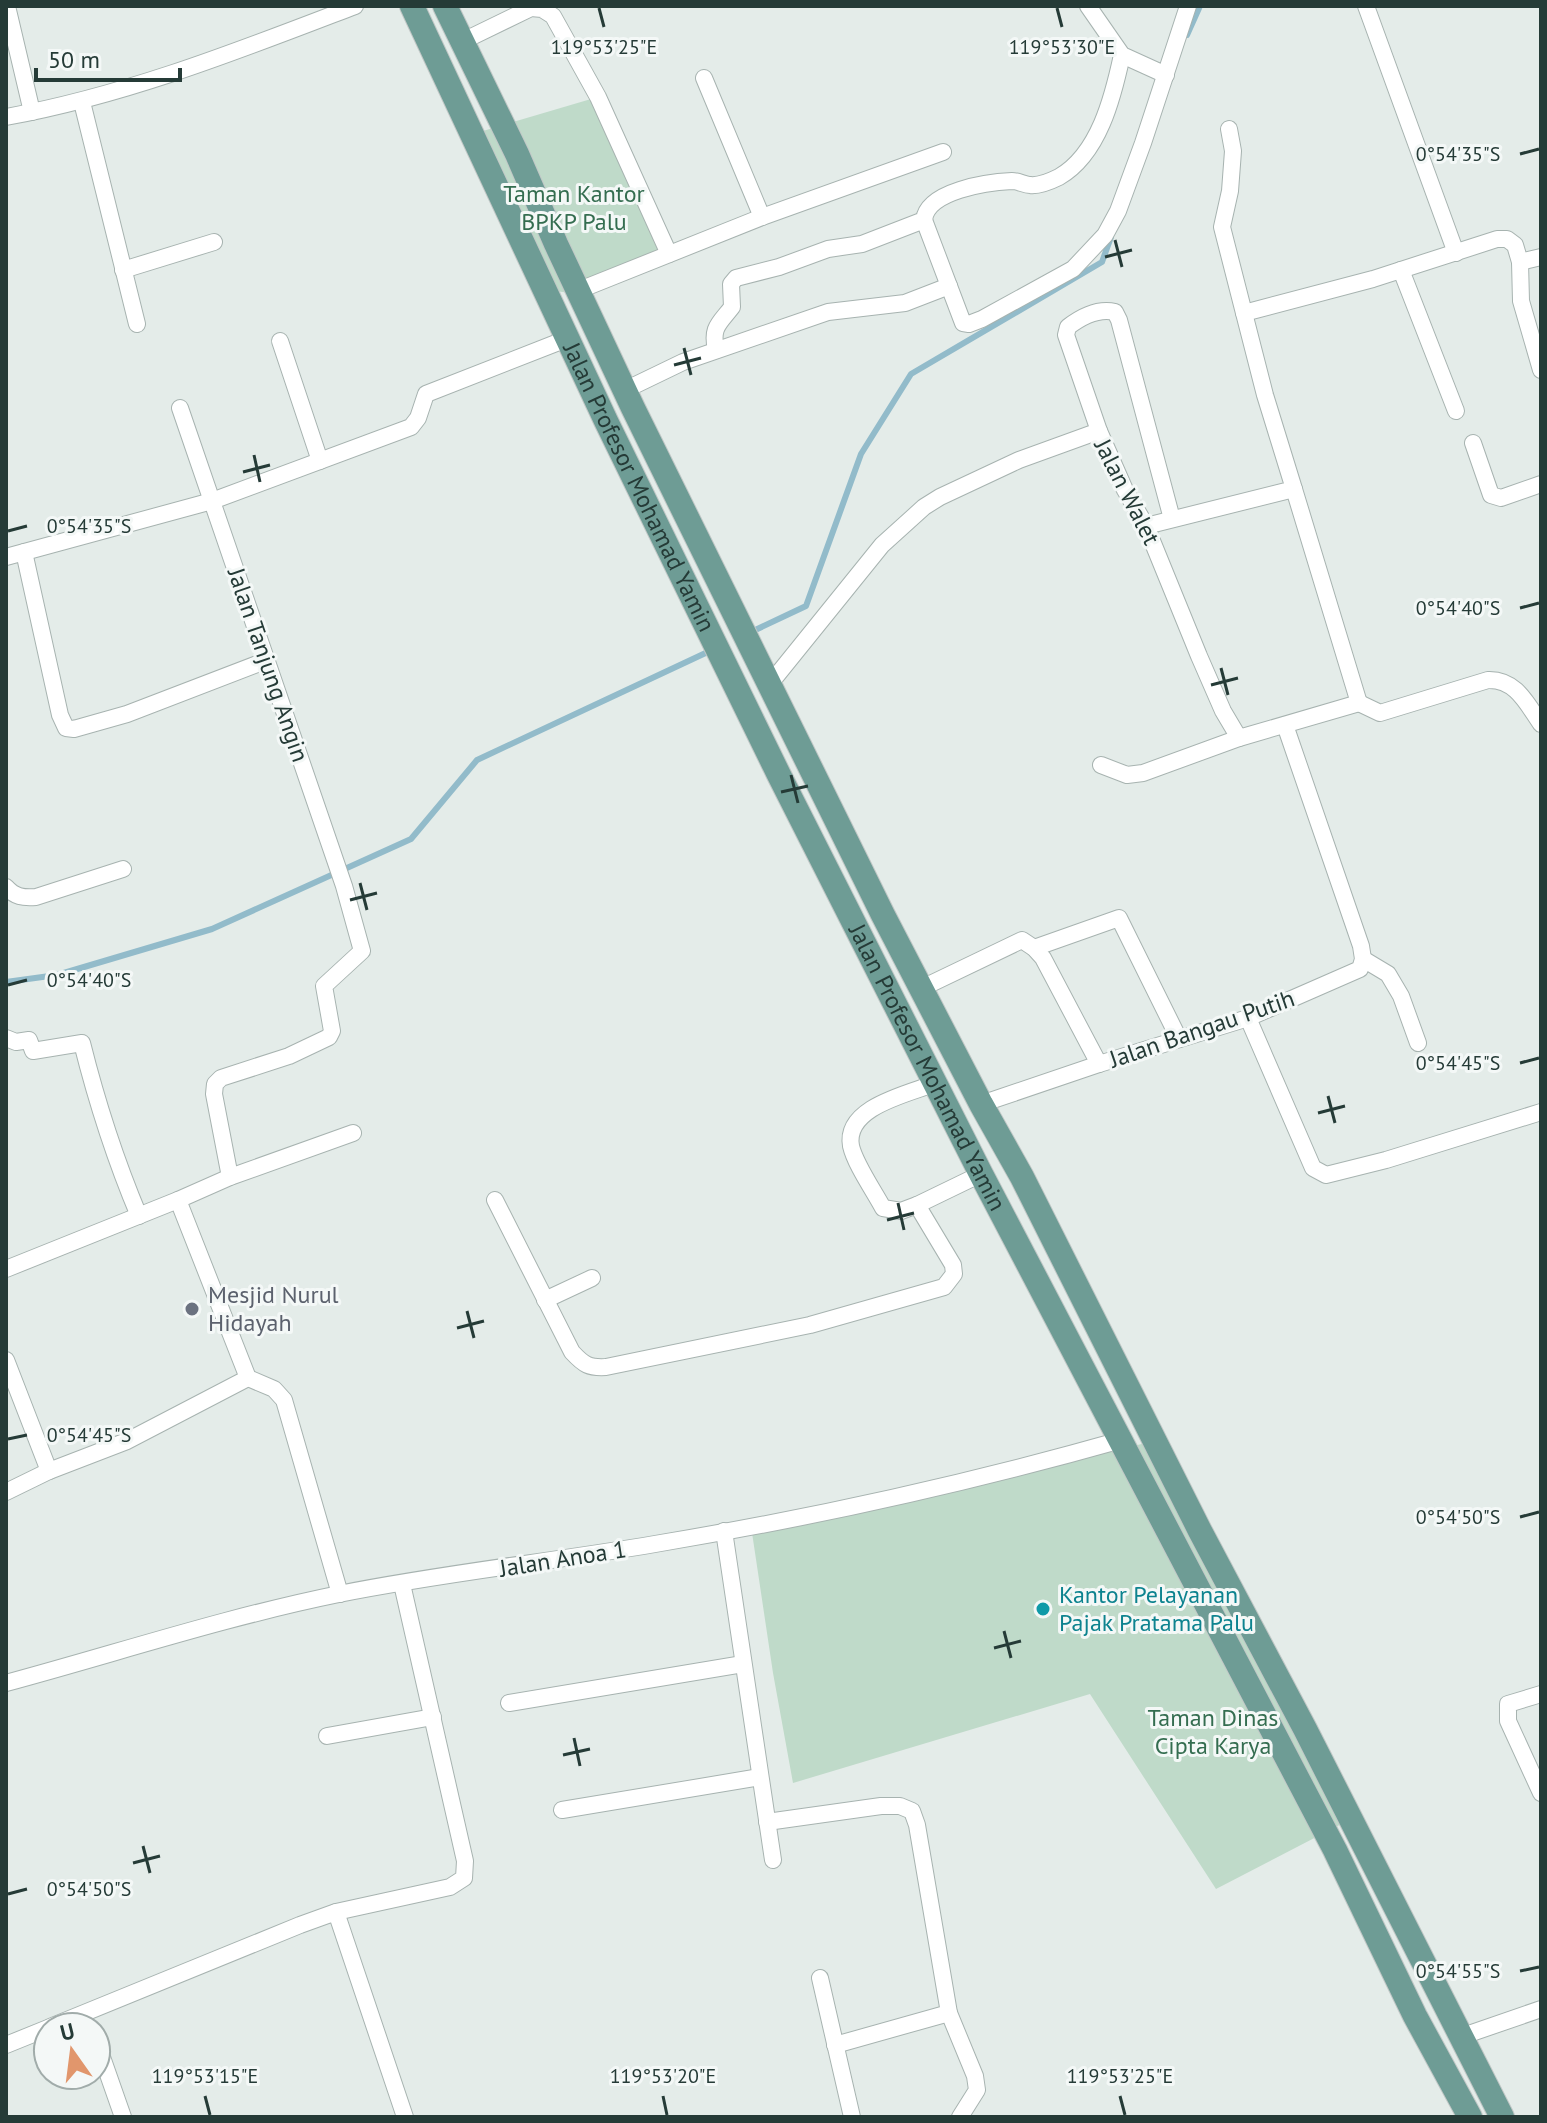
<svg xmlns="http://www.w3.org/2000/svg" width="1547" height="2123" viewBox="0 0 1547 2123" font-family="'PT Sans',sans-serif">
<rect width="100%" height="100%" fill="#e4ece9"/>
<!-- green -->
<g fill="#bfdac9">
<polygon points="591,99 662,256 588,295 546,290 483,131"/>
<polygon points="1155,1441 1351,1819 1216,1889 1090,1694 793,1783 773,1673 751,1526 1005,1475"/>
</g>
<g fill="none" stroke-linecap="round" stroke-linejoin="round">
<!-- stream -->
<g stroke="#92bbca" stroke-width="6">
<polyline points="1187,35 1200,6"/>
<polyline points="751,632 806,606 861,454 911,374 1102,262 1111,237"/>
<polyline points="6,982 57,975 212,929 411,839 477,760 712,650"/>
</g>
<defs>
<g id="minor">
<polyline points="7,6 32,112"/>
<polyline points="1088,6 1122,55 1166,75"/>
<polyline points="1366,6 1456,253"/>
<polyline points="461,42 531,8 542,9 553,16 598,97 669,254"/>
<polyline points="704,78 762,217"/>
<polyline points="82,102 137,324"/>
<path d="M6 117C127 95 240 50 355 6"/>
<polyline points="1229,129 1233,151 1230,191 1222,227 1244,313"/>
<polyline points="924,220 963,323 969,324 982,319 1073,269 1105,235 1118,211 1143,143 1188,6"/>
<polyline points="1520,262 1541,257"/>
<polyline points="123,270 214,242"/>
<polyline points="1401,270 1456,411"/>
<polyline points="577,291 762,217 943,152"/>
<polyline points="280,341 320,461"/>
<path d="M716 350C711 327 719 324 732 307L731 284 736 278 779 267 828 249 862 244 924 220C927 191 987 182 1012 181 1019 181 1024 185 1030 185 1039 186 1051 181 1059 177 1099 154 1113 97 1122 55"/>
<polyline points="625,390 683,362 828,312 905,303 949,286"/>
<polyline points="180,408 344,886 362,951 324,986 332,1031 329,1037 289,1056 221,1078 215,1084 214,1094 230,1177"/>
<path d="M1099 431 1066 335 1068 327C1081 317 1098 308 1115 312L1119 320 1172 519"/>
<polyline points="1473,443 1491,495 1501,498 1541,484"/>
<polyline points="1294,489 1359,703"/>
<polyline points="1146,526 1294,489 1265,395 1244,313 1373,279 1497,239 1507,239 1515,245 1520,262 1521,301 1541,370"/>
<polyline points="24,552 60,715 66,728 74,729 127,714 265,661"/>
<polyline points="6,557 212,501 411,427 418,418 426,394 569,338"/>
<polyline points="769,685 882,545 924,507 940,497 1019,460 1099,431 1125,490 1146,526 1199,656 1223,711 1239,738 1359,703"/>
<path d="M1359 703 1380 713 1488 680C1516 679 1527 704 1541 724"/>
<polyline points="1101,765 1127,775 1143,773 1239,738"/>
<path d="M6 887C15 897 23 898 36 897L123 869"/>
<polyline points="1034,948 1119,918 1179,1039"/>
<polyline points="1363,959 1388,974 1401,996 1418,1043"/>
<polyline points="922,988 1022,940 1034,948 1043,958 1099,1064"/>
<polyline points="1248,1018 1313,1168 1326,1175 1386,1160 1541,1112"/>
<path d="M6 1038 16 1042 29 1040 33 1051 82 1043C97 1103 115 1159 139 1216"/>
<polyline points="981,1104 1099,1064 1248,1018 1360,969 1363,959 1361,946 1285,725"/>
<path d="M495 1200 572 1352C584 1365 589 1368 606 1367L810 1325 944 1287 954 1274 953 1265 917 1205 981 1174"/>
<path d="M917 1205 901 1211 883 1208C874 1191 855 1164 851 1146 844 1107 908 1094 936 1083"/>
<polyline points="6,1269 178,1200"/>
<polyline points="545,1300 592,1278"/>
<polyline points="6,1360 49,1471"/>
<polyline points="248,1378 274,1389 284,1400 340,1594"/>
<polyline points="6,1492 49,1471 127,1441 248,1378 178,1200 230,1177 353,1133"/>
<polyline points="724,1531 773,1860"/>
<path d="M6 1683C117 1653 226 1617 339 1594 443 1573 550 1562 655 1544 811 1518 969 1483 1121 1440"/>
<polyline points="1541,1694 1508,1704 1508,1721 1541,1793"/>
<polyline points="509,1703 743,1664"/>
<polyline points="327,1736 433,1717"/>
<polyline points="562,1810 760,1777"/>
<polyline points="767,1822 881,1806 900,1806 912,1811 917,1825 949,2013"/>
<polyline points="336,1912 450,1887 464,1878 465,1861 402,1584"/>
<polyline points="820,1978 852,2117"/>
<polyline points="50,2027 300,1925 336,1912 405,2117"/>
<polyline points="1460,2037 1541,2009"/>
<polyline points="96,2040 123,2117"/>
<polyline points="6,2045 48,2028"/>
<polyline points="835,2045 949,2013 975,2076 977,2090 960,2117"/>
</g>
<g id="primary">
<path id="s1" d="M412 6 606 421 779 775 981 1174 1335 1850 1415 2016 1470 2117"/>
<polyline points="445,6 517,154 556,244 633,408 883,915 981,1104 1022,1177 1200,1531 1305,1729 1502,2117"/>
</g>
</defs>
<!-- minor casing -->
<use href="#minor" stroke="#a7b3b0" stroke-width="18"/>
<!-- primary casing -->
<use href="#primary" stroke="#c2c8c7" stroke-width="26"/>
<!-- minor -->
<use href="#minor" stroke="#fff" stroke-width="16"/>
<!-- primary -->
<use href="#primary" stroke="#6e9c95" stroke-width="24"/>
</g>
<!-- ticks -->
<path fill="none" stroke="#253b37" stroke-width="3" d="M599 8 604 27M1057 8 1062 27M1520 154 1539 149M1115 240 1122 267M1105 257 1132 250M684 348 691 375M674 365 701 358M254 455 260 482M243 472 270 465M8 531 27 526M1520 608 1539 603M1221 668 1228 695M1211 685 1238 678M791 775 798 803M781 792 808 786M360 883 367 910M350 900 377 893M8 985 27 980M1520 1063 1539 1058M1328 1096 1335 1123M1318 1113 1345 1106M898 1203 904 1230M887 1220 914 1213M467 1311 474 1338M457 1328 484 1321M8 1439 27 1435M1520 1517 1539 1512M1004 1631 1011 1658M994 1648 1021 1641M574 1738 580 1766M563 1755 590 1749M143 1846 150 1873M133 1863 160 1856M8 1894 27 1889M1520 1971 1539 1967M205 2096 210 2115M663 2096 667 2115M1120 2096 1125 2115"/>
<!-- markers -->
<circle fill="#6b7280" stroke="#f4f8f7" stroke-width="3" cx="192" cy="1309" r="8"/>
<circle fill="#0f9aa8" stroke="#f4f8f7" stroke-width="3" cx="1043" cy="1609" r="8"/>
<g text-anchor="middle" stroke-width="6" stroke-linejoin="round" paint-order="stroke">
<!-- park labels -->
<g font-size="24" fill="#346d50" stroke="#f4f8f7">
<text x="574" y="202">Taman Kantor<tspan x="574" dy="28">BPKP Palu</tspan></text>
<text x="1213" y="1726">Taman Dinas<tspan x="1213" dy="28">Cipta Karya</tspan></text>
</g>
<!-- street labels -->
<g font-size="24" fill="#253b37" stroke="#f4f8f7">
<text dy="8" stroke="none"><textPath href="#s1" startOffset="532">Jalan Profesor Mohamad Yamin</textPath></text>
<text transform="translate(1127 492) rotate(63)" y="8">Jalan Walet</text>
<text transform="translate(268 665) rotate(71)" y="8">Jalan Tanjung Angin</text>
<text transform="translate(1202 1029) rotate(-19)" y="8">Jalan Bangau Putih</text>
<text dy="8" stroke="none"><textPath href="#s1" startOffset="1180">Jalan Profesor Mohamad Yamin</textPath></text>
<text transform="translate(563 1559) rotate(-9)" y="8">Jalan Anoa 1</text>
</g>
<!-- worship labels -->
<g font-size="24" fill="#5b616d" stroke="#f4f8f7" text-anchor="start">
<text x="208" y="1303">Mesjid Nurul<tspan x="208" dy="28">Hidayah</tspan></text>
</g>
<!-- culture labels -->
<g font-size="24" fill="#0d838f" stroke="#f4f8f7" text-anchor="start">
<text x="1059" y="1603">Kantor Pelayanan<tspan x="1059" dy="28">Pajak Pratama Palu</tspan></text>
</g>
</g>
<g font-size="20" text-anchor="middle" fill="#253b37" stroke="#f4f8f7" stroke-width="6" stroke-linejoin="round" paint-order="stroke">
<text x="604" y="54">119°53'25"E</text>
<text x="1062" y="54">119°53'30"E</text>
<text x="1458" y="161">0°54'35"S</text>
<text x="89" y="533">0°54'35"S</text>
<text x="1458" y="615">0°54'40"S</text>
<text x="89" y="987">0°54'40"S</text>
<text x="1458" y="1070">0°54'45"S</text>
<text x="89" y="1442">0°54'45"S</text>
<text x="1458" y="1524">0°54'50"S</text>
<text x="89" y="1896">0°54'50"S</text>
<text x="1458" y="1978">0°54'55"S</text>
<text x="205" y="2083">119°53'15"E</text>
<text x="663" y="2083">119°53'20"E</text>
<text x="1120" y="2083">119°53'25"E</text>
</g>
<!-- border -->
<rect width="1547" height="2123" fill="none" stroke="#253b37" stroke-width="16"/>
<!-- north arrow -->
<g transform="translate(72 2051) rotate(346)"><circle r="38" fill="#f4f8f7" stroke="#a1acaa" stroke-width="2"/>
<path d="M0-6L14 30L0 20L-14 30Z" fill="#e1966c"/>
<text y="-12" font-size="22" font-weight="bold" text-anchor="middle" fill="#253b37">U</text>
</g>
<!-- scale -->
<path d="M36 68v12h144v-12" fill="none" stroke="#253b37" stroke-width="4"/>
<text x="48" y="68" font-size="24" fill="#253b37" stroke="#f4f8f7" stroke-width="6" paint-order="stroke">50 m</text>
</svg>
